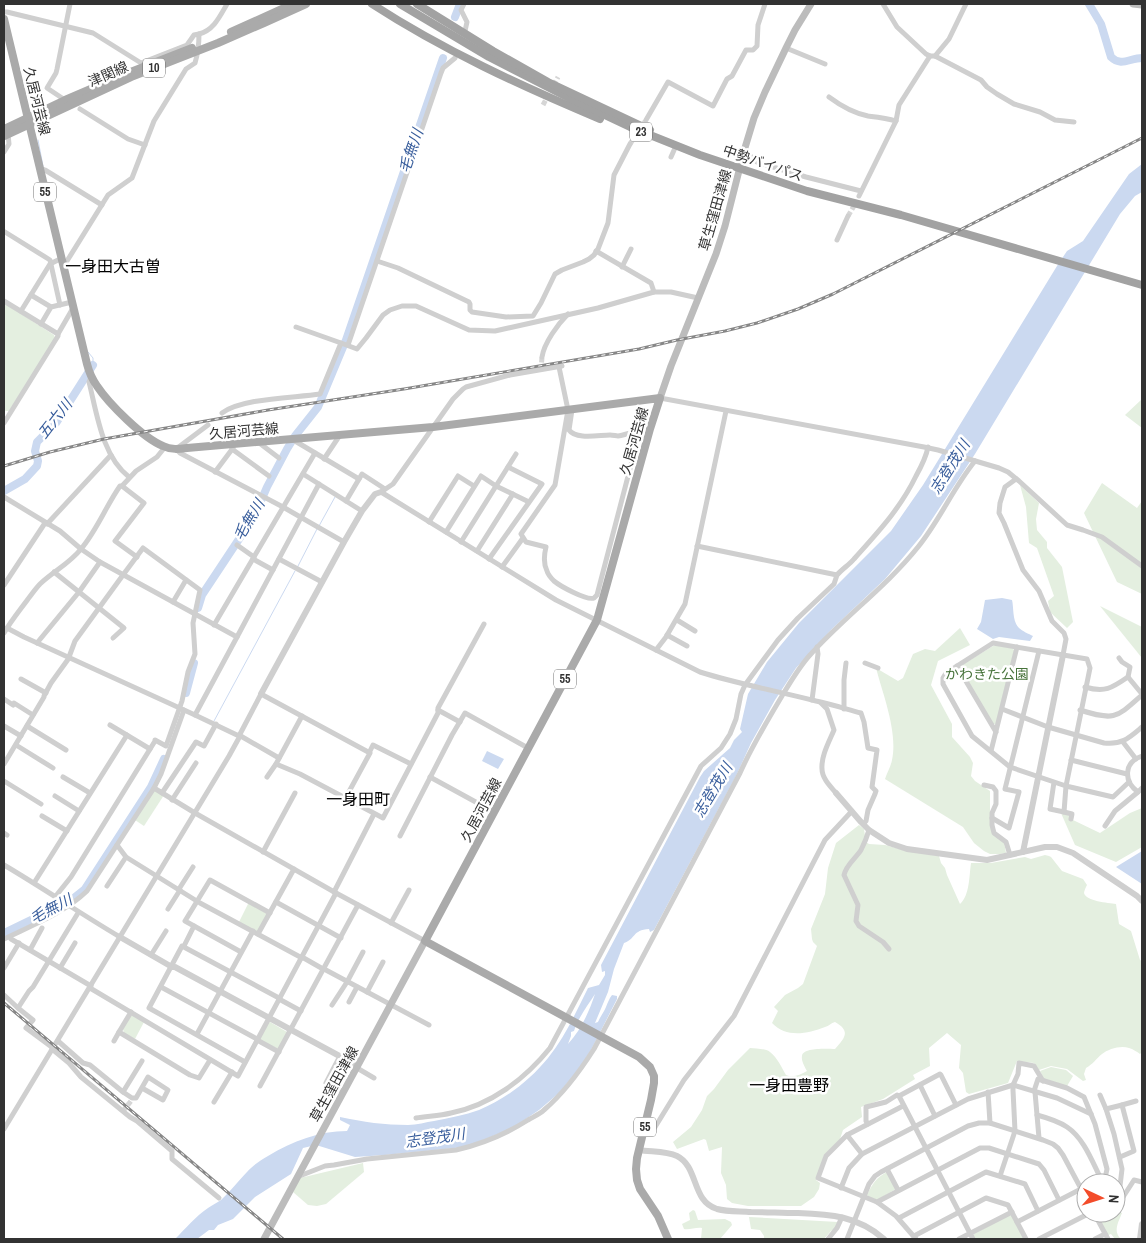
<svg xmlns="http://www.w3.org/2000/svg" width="1146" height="1243" viewBox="0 0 1146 1243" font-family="'Archivo Narrow','Noto Sans JP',sans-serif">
<rect width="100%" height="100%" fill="#fff"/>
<!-- green -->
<g fill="#e4efe0">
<polygon points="4,303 54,335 55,338 9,411 6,411 4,410"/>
<polygon points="1142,399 1142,428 1125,415"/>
<polygon points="1102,483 1137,508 1142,501 1142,594 1117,582 1084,513"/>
<polygon points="1020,485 1039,503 1036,519 1037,530 1047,542 1047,548 1062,567 1073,622 1067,628 1050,612 1048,601 1054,596 1037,548 1029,543 1026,507"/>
<polygon points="1100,606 1142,627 1142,658"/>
<path d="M960 628 970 645 938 661 931 685 952 724V737L970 757 973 763 971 776 975 781 990 791V825L1004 842 1006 853 1000 854H990L984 851 974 843 963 827 885 779C887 773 891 766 892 760 898 732 883 695 876 668L898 681 903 678 913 654 925 649 935 651Z"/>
<polygon points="996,645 1013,648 1014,651 996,724 993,724 961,669 962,665 993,646"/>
<polygon points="154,789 164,795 144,826 135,820"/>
<polygon points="1142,808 1142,847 1116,862 1075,845 1061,813 1070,816 1069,821 1073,820 1100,833 1130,813"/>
<path d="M859 825 864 829 866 842 869 844 885 845 907 851 939 856 941 863 945 868 947 875 960 904C970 895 969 876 971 863H991L1025 857 1031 859 1045 855 1049 856 1051 857 1062 871 1083 879 1087 885C1086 887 1084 891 1084 893 1086 901 1108 903 1116 904L1119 924 1131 931 1140 960 1142 961V1052L1140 1054C1137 1052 1133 1049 1129 1048 1121 1045 1108 1049 1102 1054 1096 1059 1093 1064 1086 1068L1084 1074 1086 1080 1083 1081 1067 1069 1051 1066 1039 1070 1034 1063 1017 1061 1008 1083 969 1094 966 1092 963 1073 959 1068 961 1045 947 1033 929 1048 930 1066 913 1075 915 1079 883 1099 861 1107 862 1117 843 1130 840 1139 824 1155 816 1180 820 1183 819 1189 814 1197 801 1206H748L732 1203 727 1199 726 1185 721 1173 722 1147 709 1151 706 1140 704 1139 677 1149 673 1142 691 1127 702 1110 707 1096 714 1089 728 1070 750 1048C756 1049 765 1048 770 1052 777 1057 782 1068 786 1075 793 1078 800 1075 807 1071 805 1067 801 1061 802 1056 803 1047 828 1049 835 1049 845 1038 851 1031 835 1022 831 1023 829 1026 825 1027 807 1034 786 1038 772 1023L778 1011 774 1007 785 995 798 988 803 984 817 946 813 942 812 939 811 929 825 894 828 868 836 843Z"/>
<polygon points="250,903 267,914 258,931 256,931 239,922 248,904"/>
<polygon points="130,1016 134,1016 144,1022 135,1039 124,1033 123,1029"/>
<polygon points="270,1022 287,1032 279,1049 260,1041 260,1038 268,1023"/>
<polygon points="1051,1067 1066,1070 1073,1076 1067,1086 1044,1079 1040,1071"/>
<polygon points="363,1163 364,1172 326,1204 317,1206 308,1205 293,1192 300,1178"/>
<path d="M887 1172 896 1189 877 1200 869 1197 867 1195C872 1184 877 1177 887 1172Z"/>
<path d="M693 1210 695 1211 698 1220 725 1219 731 1222 732 1225 720 1239H701L702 1228C696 1227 690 1230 684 1229L682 1224 690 1220 689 1213Z"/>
<path d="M1118 1211 1122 1213C1118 1223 1113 1231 1121 1239H1115L1111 1234 1108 1235 1098 1218 1102 1214H1104L1108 1218C1114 1218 1115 1216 1118 1211Z"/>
<polygon points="1009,1215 1012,1216 1024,1239 975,1239 973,1236 974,1234"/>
<polygon points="749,1217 838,1222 836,1228 831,1231 824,1239 764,1239 764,1236 760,1230 751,1229"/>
</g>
<!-- water -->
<g fill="#cbd9f0" fill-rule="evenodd">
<path d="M1142 164V192L1135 196 1120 214 975 454 921 536 885 579 832 629 796 668 775 700 751 743 737 774 654 930 650 932 649 929C632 930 636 939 624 943L614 969 608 992 595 1023 598 1022C600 1017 604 1012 606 1007 608 1002 609 999 612 995L617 996V999L591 1050 578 1070 559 1093 539 1110 514 1127 474 1144 455 1148 385 1155 355 1157 316 1145 303 1148 291 1174 255 1197 233 1219 218 1225 214 1230H209L197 1239H175C185 1229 196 1216 208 1208 212 1205 217 1203 221 1200 231 1191 238 1181 247 1172 253 1165 261 1160 268 1156 293 1141 319 1131 347 1131L350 1125 340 1120V1117C363 1122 385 1125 408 1125 417 1125 426 1122 434 1121 449 1118 465 1115 479 1110 506 1099 530 1080 548 1058 565 1037 576 1012 588 988L599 985 605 975V971L602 972 601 965 700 777 704 771 730 748 734 740 742 732 740 729 748 694 767 662 799 623 891 531 923 485 1057 266 1067 251 1083 241 1129 174ZM595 994C589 1012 581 1030 568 1044L571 1036V1032L574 1031C578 1018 588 1005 595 994Z"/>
<path d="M1002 598 1012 600C1014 608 1012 621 1019 628 1022 631 1029 634 1033 636L1030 641 999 637 993 639 977 629 981 622 985 600Z"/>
<polygon points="487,751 504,759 498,769 482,761"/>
<polygon points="1142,851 1142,884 1116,867"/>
</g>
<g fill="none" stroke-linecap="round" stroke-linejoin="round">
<!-- stream -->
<g stroke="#cbd9f0" stroke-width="1">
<polyline points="38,140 43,166"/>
<polyline points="88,352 93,358 93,365"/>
<polyline points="319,526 335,497"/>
<polyline points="297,568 317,529"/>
<polyline points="214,721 295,571"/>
</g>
<!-- river -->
<g stroke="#cbd9f0" stroke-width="8">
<path d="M1089 4 1101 24 1111 57C1121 67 1130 58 1142 58"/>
<polyline points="455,17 460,4"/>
<polyline points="4,491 25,479 37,466 38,461 35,451 37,442 56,423 93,365"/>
<polyline points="198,608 202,595 255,515 267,487 287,449 295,436 318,407 346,340 443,58"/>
<polyline points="186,693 194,663"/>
<polyline points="4,933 70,901 85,889 151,787 164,759"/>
</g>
<!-- minor-tunnel -->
<g stroke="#d6d6d6" stroke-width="5" stroke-dasharray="5 2.5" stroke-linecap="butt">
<polyline points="543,105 558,77"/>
<polyline points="630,144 646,120"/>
<polyline points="848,216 857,201"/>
<polyline points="541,370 542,357"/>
<polyline points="123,1111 131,1101"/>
</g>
<!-- minor -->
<g stroke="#cfcfcf" stroke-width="5">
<polyline points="464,4 461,10 467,22 465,31"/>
<polyline points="883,4 897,27 926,54 930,56 935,56 981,80 987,87 997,94 1014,104 1040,112 1055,120 1074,122"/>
<path d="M4 12H7L93 33 141 63 187 45 194 35 199 34C199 44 198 53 195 63L186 69 154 121 132 178 108 195 67 261 63 263"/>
<path d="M199 34C214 30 220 16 227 4"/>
<polyline points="786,48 825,64"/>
<polyline points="935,56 949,39 966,4"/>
<path d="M829 97C841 106 853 113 868 116 877 117 887 118 896 121"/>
<polyline points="65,100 47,88 56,73 57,69 70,4"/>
<polyline points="80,109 128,139 145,145"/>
<polyline points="646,120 668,82 713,106 727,79 732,76 746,50 753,50 757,46 758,25 765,4"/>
<path d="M744 151C750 153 751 159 757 162L806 177 861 191"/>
<polyline points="4,152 9,144 8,134"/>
<polyline points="671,157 675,148"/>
<polyline points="40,168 45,170 102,205"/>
<polyline points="859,196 896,121 899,105 930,56"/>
<polyline points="5,232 50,260 60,305"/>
<polyline points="837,240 848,216"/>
<polyline points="596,251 651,283 654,292"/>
<polyline points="377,261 398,268 469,302 470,304 470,310 472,312 506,317 533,316 541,303 555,274 562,270 583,262 589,259 594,255 598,249 608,223 614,175 630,144"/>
<polyline points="622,267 631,249"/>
<polyline points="31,295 51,307"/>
<polyline points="4,301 58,334"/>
<polyline points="21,311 50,264 62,258"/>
<polyline points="41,324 51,307 72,302"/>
<polyline points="296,327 341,343"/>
<polyline points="348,345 441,73 443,68 455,58"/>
<path d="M542 357C544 343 558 324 568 314"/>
<path d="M562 366 510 375 466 387 463 389 453 399 393 484 381 492 556 600 700 672C738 684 777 691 816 701 831 704 846 709 861 713L864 722 868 748 877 750 872 787 876 791 875 794 868 810 866 821 863 824"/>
<path d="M559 367 568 410 555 485 521 534 526 542 546 547C544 555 543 563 547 571 548 575 551 578 554 581 560 586 587 601 594 598 595 597 596 596 597 595L638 438 637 435C630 431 626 435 618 436 616 436 613 435 610 435 599 435 576 440 569 430L572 410"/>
<path d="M91 377 89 382C97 414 102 456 129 477"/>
<polyline points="660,398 924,447 938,450 999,468 1008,472 1019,481 1067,525 1083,530 1102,537 1142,566"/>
<path d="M222 413C242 398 294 398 320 394L341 343 357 349 366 338 383 315 390 310 402 306H416L469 330 495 331 598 308 654 292H671L698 298"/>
<polyline points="4,423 58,336 58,334 73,308"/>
<polyline points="208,425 176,449 180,453 283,507 344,542"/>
<polyline points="297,439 295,441 359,479"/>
<polyline points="258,442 279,458"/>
<polyline points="232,449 269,476"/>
<polyline points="324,459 340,435"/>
<polyline points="215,472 233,448"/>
<polyline points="303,474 362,511"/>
<polyline points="1016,479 1005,487 1000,503 999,513 1004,523 1023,570 1039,591 1052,621 1064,633 1066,639 1063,655"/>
<polyline points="122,486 144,503 115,541 137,557"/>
<polyline points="4,497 60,531 81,549"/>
<polyline points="346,501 362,474 385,489"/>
<polyline points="429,522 458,476 474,486"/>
<polyline points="47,524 111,455"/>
<polyline points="446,532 481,476 496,486 529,502"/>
<polyline points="461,542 516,454"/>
<polyline points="237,545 254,557"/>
<path d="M697 546 837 575C842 569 849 565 854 559 878 532 900 509 916 476 921 467 926 458 928 447"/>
<polyline points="81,549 100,562 237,637 195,715 239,736 261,694 370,753 345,799"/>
<polyline points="477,551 513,494"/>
<polyline points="253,559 273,570"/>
<polyline points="279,559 322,582"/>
<polyline points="489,559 542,484 508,467"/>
<polyline points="502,567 523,538"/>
<polyline points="54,572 124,628 113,638"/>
<polyline points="4,585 45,523"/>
<polyline points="173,602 186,580"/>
<polyline points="677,620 695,631"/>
<polyline points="214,625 315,453"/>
<polyline points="7,628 24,637 195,715"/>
<path d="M4 633C11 621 20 610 28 599 32 594 36 588 40 584 54 571 70 563 81 549 97 530 106 506 120 486H122L136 471 157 457 165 447"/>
<polyline points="667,635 687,646"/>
<polyline points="237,637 319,484"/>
<polyline points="37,643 79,592 100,562"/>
<polyline points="656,650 666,637 685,604 726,411"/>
<polyline points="69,657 75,641 123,575"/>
<polyline points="1119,658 1122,662 1130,667 1128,677"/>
<polyline points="865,663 878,668"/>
<polyline points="957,666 996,732"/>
<polyline points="21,679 46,693"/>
<path d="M1085 687C1105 693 1112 688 1128 677L1142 694"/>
<polyline points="4,699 13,705 14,703 33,715"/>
<polyline points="812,700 818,654 817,647"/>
<path d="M821 703 827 709 834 730C829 742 821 756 822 769 822 778 830 786 836 793"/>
<polyline points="844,709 844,680 846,663"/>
<path d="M1002 709 1048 727 1104 743C1122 745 1129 738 1142 727"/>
<polyline points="438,710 460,722"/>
<path d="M1080 710C1115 721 1116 718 1142 695"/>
<polyline points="110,725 150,749"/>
<polyline points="4,726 21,736"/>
<polyline points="27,726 66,750"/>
<polyline points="239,735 279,758"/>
<polyline points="1123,742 1136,759"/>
<polyline points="16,745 53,768"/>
<polyline points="991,751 1017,647"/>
<polyline points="369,753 373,745 411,764"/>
<path d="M1142 756C1124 762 1123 781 1138 792L1142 788"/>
<polyline points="1071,760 1127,774"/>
<polyline points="4,764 44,697 44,696 51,683 69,658"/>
<polyline points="276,764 300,774 383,818 438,713 438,708 484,624"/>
<polyline points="63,777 90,793"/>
<polyline points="267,777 276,764 302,716"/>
<polyline points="430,777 494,812"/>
<polyline points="4,781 41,804"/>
<polyline points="1054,782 1050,809 1064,812 1066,786 1090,668 1087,659 993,643 946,673 943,678 943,684 972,736 1010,767 1066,786 1113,797 1129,782"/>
<polyline points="984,785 993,787 996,791 996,804 992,813 992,825 994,833 1006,842 1010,855"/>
<polyline points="154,788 195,813"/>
<polyline points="162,793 196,742 204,746 216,724"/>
<polyline points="55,796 79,811"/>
<polyline points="172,800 196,763"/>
<polyline points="1064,812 1072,814 1071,819"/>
<polyline points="195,813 336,893 425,941"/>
<polyline points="42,816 67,831"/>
<polyline points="992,818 1009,828 1019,792 1005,789 1039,651"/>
<polyline points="1105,826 1115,811 1138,792"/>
<path d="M869 830C867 837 864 844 861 850 856 858 846 865 844 875L858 905 856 921 859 926 883 942 889 949"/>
<polyline points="4,833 7,835"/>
<polyline points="400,836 452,735 465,713 528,748"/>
<polyline points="117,845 126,857 200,903 302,958"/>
<polyline points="263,852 295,793"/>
<path d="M4 865C43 888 81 914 120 937"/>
<polyline points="34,883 127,735"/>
<polyline points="107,886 126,857"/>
<polyline points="179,889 193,867"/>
<polyline points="334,892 374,814"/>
<polyline points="55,897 71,877 155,741 155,740 166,746 182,701 188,672 195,654 193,623 200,590 143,548 123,575"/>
<polyline points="276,902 341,938"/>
<polyline points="168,909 180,890"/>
<polyline points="391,923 409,890"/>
<polyline points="258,934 294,869"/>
<path d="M4 939C33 925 64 913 87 891L154 788 161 774 184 710"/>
<polyline points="11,939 91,986"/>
<polyline points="184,946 194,926"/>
<polyline points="30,950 42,928"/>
<polyline points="241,952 185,921 210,880 270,913"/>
<polyline points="151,955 166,931"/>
<polyline points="302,957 323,969"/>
<polyline points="4,968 19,943"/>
<polyline points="60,968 75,943"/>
<polyline points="324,969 429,1025"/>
<polyline points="161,987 257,1039"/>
<polyline points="90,988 238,1076 336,893"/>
<polyline points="367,992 383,962"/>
<polyline points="4,995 18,1008"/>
<polyline points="279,999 301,1011"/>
<polyline points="349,1002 357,987"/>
<polyline points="332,1005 347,982 363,952"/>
<polyline points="131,1012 119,1032 190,1075 199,1078 210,1060"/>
<polyline points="197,1034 253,931"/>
<polyline points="257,1040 279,1052"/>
<polyline points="58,1041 83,1063 90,1065 123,1092 142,1061"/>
<polyline points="114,1041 119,1032"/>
<polyline points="53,1048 26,1028 33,1020 18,1008 29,991 33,987 78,913"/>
<polyline points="52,1049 69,1063 81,1077 130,1117 137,1121 172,1151 172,1159 219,1198"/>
<polyline points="340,1056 326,1083 343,1092"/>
<polyline points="245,1062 149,1008 182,946 279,998"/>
<polyline points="357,1068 374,1078"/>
<polyline points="920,1085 935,1116"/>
<polyline points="260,1086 358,905"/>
<polyline points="1034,1091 1038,1079 1067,1088 1084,1097 1095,1124 1107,1169 1104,1183"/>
<polyline points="123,1092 132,1098 136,1098 148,1077 168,1090 163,1100 142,1088"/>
<polyline points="988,1092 990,1123"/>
<polyline points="1035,1092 1039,1138"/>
<polyline points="1100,1095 1106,1109 1114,1134 1122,1169 1120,1186 1116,1193"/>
<polyline points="899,1096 973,1239"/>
<polyline points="214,1102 232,1072"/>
<polyline points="1122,1105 1136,1101"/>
<polyline points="903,1106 847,1135 826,1156 818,1178 877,1202 896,1216 916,1239"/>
<polyline points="1106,1109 1122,1105 1134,1151 1120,1157"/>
<path d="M1037 1115C1048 1118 1058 1121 1067 1127 1085 1139 1093 1164 1103 1183"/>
<path d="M416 1118C427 1116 439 1116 451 1113 491 1105 525 1079 550 1048L701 766 721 748 730 734 736 719 741 694 745 685 778 640 798 618 834 584 837 575"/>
<polyline points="868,1124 866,1121 866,1107 886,1102 897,1095 899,1096 940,1074 941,1075 956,1105"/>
<polyline points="4,1129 229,756 240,736"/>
<polyline points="644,1131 652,1132 684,1080 734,1016 825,840 852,811"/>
<polyline points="847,1135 862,1154"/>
<polyline points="887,1169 898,1190"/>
<polyline points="1000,1176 1015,1131 1013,1090 1013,1085 1018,1074 1019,1063 1034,1066 1043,1081"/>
<path d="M297 1177 325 1166 334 1165 367 1159 456 1150C482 1144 506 1134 528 1120 533 1117 540 1114 544 1110 564 1093 580 1071 594 1049L740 773C752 746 767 721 782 696 791 681 799 667 810 655 844 617 886 587 918 547 940 520 953 488 975 461"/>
<polyline points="841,1188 849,1168 862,1154 968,1099 1013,1085 1057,1098 1091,1114"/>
<polyline points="877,1202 980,1148 989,1148 1039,1164 1044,1170 1059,1200"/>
<polyline points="1116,1208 1134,1180 1142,1182"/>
<polyline points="1094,1213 1108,1239"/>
<polyline points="899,1218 986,1172 1025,1184 1038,1211"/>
<polyline points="1017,1222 1081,1189"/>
<polyline points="914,1236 986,1198 1008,1205 1026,1239"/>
<polyline points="828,1239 837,1228 842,1217"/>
<polyline points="847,1239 869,1184 875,1176 881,1172 968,1126 979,1123 990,1123 1043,1140 1053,1144 1058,1148 1063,1155 1086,1198"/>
<polyline points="959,1239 1012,1212"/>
<polyline points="1039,1239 1090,1213"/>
<polyline points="1095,1239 1105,1234"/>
</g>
<!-- tertiary -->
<g stroke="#cfcfcf" stroke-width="6">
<polyline points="261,694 344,542 362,511 375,494 381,492"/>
<polyline points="836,793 861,822 869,830 889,843 907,849 987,860 1045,847 1057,847 1073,853 1137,896 1142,901"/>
<polyline points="1023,852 1063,655"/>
<polyline points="120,937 172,967 175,967 358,1066"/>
<path d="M639 1150C651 1152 666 1151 677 1156 699 1167 691 1201 717 1209 728 1212 740 1211 751 1212 767 1212 782 1213 798 1213 830 1214 858 1216 884 1239"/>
<polyline points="1140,1239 1142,1224"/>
</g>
<!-- secondary -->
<g stroke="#bcbcbc" stroke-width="7">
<polyline points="1133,4 1142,5"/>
<polyline points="660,398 671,366 716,254 725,226 744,151 754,118 765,92 786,48 795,30 811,4"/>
<polyline points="264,1239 425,941"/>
</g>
<!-- primary -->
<g stroke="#aaa" stroke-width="8">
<path d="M4 19 87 364C89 372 92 379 97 386 109 404 143 438 163 446 171 450 179 449 187 448L433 427 660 398 650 429 597 620 425 941 639 1057 650 1067 654 1076V1083L651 1100 637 1158 636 1169 637 1180 640 1189 658 1216 668 1239"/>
<polyline points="231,32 293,4"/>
<polyline points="4,129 65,100 128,73 192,48"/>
<polyline points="4,136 131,77 218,43 264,23 306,4"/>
</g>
<!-- trunk -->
<g stroke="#a2a2a2" stroke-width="8">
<path d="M372 4C443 50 521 86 600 119"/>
<polyline points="400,4 489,57 577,102 630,127 700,155 807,191 901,215 1142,285"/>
<polyline points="417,4 493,51 548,82 650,130"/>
</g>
<defs>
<g id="rail">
<polyline points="4,466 50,452 104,439 268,410 404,389 639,349 677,340 725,331 757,323 798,309 833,294 1142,138"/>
<polyline points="4,1003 283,1239"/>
</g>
</defs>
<!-- rail casing -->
<use href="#rail" stroke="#878787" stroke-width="3"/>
<!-- rail -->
<use href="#rail" stroke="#fff" stroke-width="1" stroke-dasharray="4" stroke-linecap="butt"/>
</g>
<g text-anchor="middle" stroke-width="5" stroke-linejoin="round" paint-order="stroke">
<!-- shield labels -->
<g fill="#fff" stroke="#707070" stroke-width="1">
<rect x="143" y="58.5" width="22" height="19" rx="4"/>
<rect x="630" y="122.5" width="22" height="19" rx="4"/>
<rect x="34" y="182.5" width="22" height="19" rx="4"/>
<rect x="554" y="669.5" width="22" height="19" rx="4"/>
<rect x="634" y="1117.5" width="22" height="19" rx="4"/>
</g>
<g font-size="12" font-weight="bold" fill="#323232">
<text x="154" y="72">10</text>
<text x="641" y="136">23</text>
<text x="45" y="196">55</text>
<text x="565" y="683">55</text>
<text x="645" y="1131">55</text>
</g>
<!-- street labels -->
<g font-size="14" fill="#323232" stroke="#fff">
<text transform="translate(108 74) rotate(-24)" y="5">津関線</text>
<text transform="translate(37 101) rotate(76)" y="5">久居河芸線</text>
<text transform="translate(763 163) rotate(19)" y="5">中勢バイパス</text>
<text transform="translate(715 210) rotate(-74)" y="5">草生窪田津線</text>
<text transform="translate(244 431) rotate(-5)" y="5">久居河芸線</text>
<text transform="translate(634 441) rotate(-74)" y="5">久居河芸線</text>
<text transform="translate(481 810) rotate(-62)" y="5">久居河芸線</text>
<text transform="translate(334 1084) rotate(-61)" y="5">草生窪田津線</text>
</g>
<!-- park labels -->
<g font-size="14" fill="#47733b" stroke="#fff">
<text x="987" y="679">かわきた公園</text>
</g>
<!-- water labels -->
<g font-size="15" font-style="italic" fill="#385d9c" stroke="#fff">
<text transform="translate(411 151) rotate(-71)" y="5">毛無川</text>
<text transform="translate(55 419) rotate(-52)" y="5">五六川</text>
<text transform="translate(950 467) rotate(-58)" y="5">志登茂川</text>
<text transform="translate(249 520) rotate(-59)" y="5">毛無川</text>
<text transform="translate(713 790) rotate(-59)" y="5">志登茂川</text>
<text transform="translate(51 909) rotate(-28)" y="5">毛無川</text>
<text transform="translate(435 1138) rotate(-8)" y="5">志登茂川</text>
</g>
<!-- quarter labels -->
<g font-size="16" fill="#000" stroke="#fff">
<text x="113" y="272">一身田大古曽</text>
<text x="358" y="805">一身田町</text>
<text x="789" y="1091">一身田豊野</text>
</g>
</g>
<!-- border -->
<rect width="1146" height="1243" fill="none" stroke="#323232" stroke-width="10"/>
<!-- north arrow -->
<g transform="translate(1101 1198) rotate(94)"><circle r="24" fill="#ffffff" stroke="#adadad"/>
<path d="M0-4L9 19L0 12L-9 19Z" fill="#f34c2a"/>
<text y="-8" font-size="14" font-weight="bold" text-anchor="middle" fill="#323232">N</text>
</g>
</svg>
